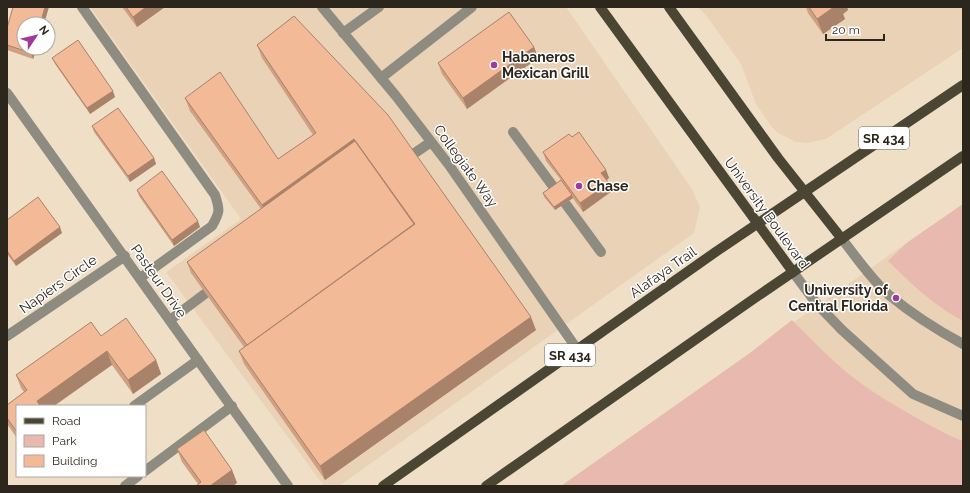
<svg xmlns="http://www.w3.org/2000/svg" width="970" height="493" viewBox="0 0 970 493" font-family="Raleway,sans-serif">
<rect width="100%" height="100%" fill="#f0dfc7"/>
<!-- built -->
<g fill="#e9d2b5">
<polygon points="90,7 566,7 692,189 700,207 694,233 339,486 324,486 166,272 241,219"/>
<polygon points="698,7 963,7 963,48 826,139 807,143 796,142 778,133 771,126 756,104 741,64 706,15"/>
<polygon points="963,204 963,486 561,486 908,242"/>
</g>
<!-- green -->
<g fill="#e7b9af">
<path d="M963 204V321C932 304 913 285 888 261L908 242Z"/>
<path d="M792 320C809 337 826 355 845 371 869 391 897 407 924 422 937 429 949 436 963 441V486H561L750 353Z"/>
</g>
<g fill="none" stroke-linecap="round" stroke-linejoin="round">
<!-- minor -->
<g stroke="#8e8c80" stroke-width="10">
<path d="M82 7 215 195C220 210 220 212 212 226L140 278"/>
<polyline points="322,7 396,96 449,165 577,349"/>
<polyline points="343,33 379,7"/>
<polyline points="381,78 472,7"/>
<polyline points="7,93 288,486"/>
<polyline points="513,132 555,189"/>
<polyline points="403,161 431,142"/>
<polyline points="565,203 601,252"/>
<path d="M842 239C857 258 871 279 889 295 912 314 937 330 963 344"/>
<polyline points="793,272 816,303 842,330 913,394 963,416"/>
<polyline points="170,320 206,293"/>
<polyline points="7,336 125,256"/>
<polyline points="134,406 198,360"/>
<polyline points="145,471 232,406"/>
<polyline points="125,486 138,476"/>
</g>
<!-- major -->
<g stroke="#4b4633" stroke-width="10">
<polyline points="600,7 793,272"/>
<polyline points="669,7 778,158 842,239"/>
<polyline points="383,486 717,251 963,85"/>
<polyline points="486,486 752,300 963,156"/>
</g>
</g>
<!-- wall -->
<g fill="#d0a082">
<polygon points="122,7 165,7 137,27"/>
<polygon points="806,7 847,7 848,10 843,14 845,19 823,34 808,13"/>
<polygon points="294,16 536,330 325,480 244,364 239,351 244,347 191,273 187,262 261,209 190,111 185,98 278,159 313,135 262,58 257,45"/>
<polygon points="7,28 24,48 37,48 33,59 7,50"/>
<polygon points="534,47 538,58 467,109 442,74 438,63"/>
<polygon points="52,58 115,97 90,114 55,64"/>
<polygon points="92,126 154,158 156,164 130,182 94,132"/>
<polygon points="543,152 606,170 609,178 607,180 612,191 583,212 572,197 573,198 555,210 544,197 543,193 561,180 546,161"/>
<polygon points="137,190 200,227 174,246 139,196"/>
<polygon points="7,220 62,233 16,266 7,254"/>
<polygon points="101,336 156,360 161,374 133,394 112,365 17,406 17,438 7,424 7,405 24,392 21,388 16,375"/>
<polygon points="177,449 232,470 237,483 198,484 182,462"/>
</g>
<!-- shaded-wall -->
<g fill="#a9826a">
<polygon points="45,7 49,7 44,24 40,24"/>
<polygon points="146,7 165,7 137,27 133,17"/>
<polygon points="834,7 847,7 848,10 843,14 845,19 823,34 817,19"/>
<polygon points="534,47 538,58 467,109 463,98"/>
<polygon points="33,48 37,48 33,59 31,53"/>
<polygon points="113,91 115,97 90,114 87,108"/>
<polygon points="354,139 359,152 267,218 262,205"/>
<polygon points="154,158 156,164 130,182 128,176"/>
<polygon points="606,170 609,178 604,181 601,173"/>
<polygon points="609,183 612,191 583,212 580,203"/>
<polygon points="572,195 573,198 555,210 554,207"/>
<polygon points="198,221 200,227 174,246 172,240"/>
<polygon points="60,227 62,233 16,266 14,261"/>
<polygon points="531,317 536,330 325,480 320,466"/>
<polygon points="107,351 112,365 54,406 38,406 37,401"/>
<polygon points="156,360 161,374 133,394 128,380"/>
<polygon points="232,470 237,483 233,486 210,486"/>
</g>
<!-- building -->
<g fill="#f2ba97" stroke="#a9826a">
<polygon points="13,7 45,7 40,24 24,24 24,48 33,48 31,53 7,45 7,28"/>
<polygon points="126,7 146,7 133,17"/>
<polygon points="809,7 834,7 817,19"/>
<polygon points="509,12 534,47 463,98 438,63"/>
<polygon points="294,16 388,115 531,317 320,466 239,351 415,224 354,139 262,205 185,98 220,72 278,159 316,133 257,45"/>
<polygon points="78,40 113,91 87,108 52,58"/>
<polygon points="118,108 154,158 128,176 92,126"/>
<polygon points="579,132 606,170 601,173 609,183 580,203 543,152 569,134 572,137"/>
<polygon points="355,141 414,224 247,345 187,262"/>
<polygon points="162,171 198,221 172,240 137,190"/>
<polygon points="561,180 572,195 554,207 543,193"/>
<polygon points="38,197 60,227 14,261 7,251 7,220"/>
<polygon points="126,318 156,360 128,380 107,351 37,401 40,406 17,406 17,432 7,418 7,405 27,390 16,375 91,322 101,336"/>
<polygon points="204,430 232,470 210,486 196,486 201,482 177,449"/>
</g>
<!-- markers -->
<g fill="#a0399c" stroke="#fff" stroke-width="1.5">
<circle cx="494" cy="65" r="4"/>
<circle cx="579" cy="186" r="4"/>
<circle cx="896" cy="298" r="4"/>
</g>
<g text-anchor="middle" stroke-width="3" stroke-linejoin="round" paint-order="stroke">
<!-- shield labels -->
<g fill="#fff" stroke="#6c6761" stroke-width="1">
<rect x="859" y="127" width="50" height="22" rx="3"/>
<rect x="545" y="344" width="50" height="22" rx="3"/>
</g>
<g font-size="13" font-weight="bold" fill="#2d261d">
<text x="884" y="143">SR 434</text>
<text x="570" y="360">SR 434</text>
</g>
<!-- poi labels -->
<g font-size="14" font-weight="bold" fill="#2d261d" stroke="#fff" text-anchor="start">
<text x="502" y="62">Habaneros<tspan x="502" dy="16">Mexican Grill</tspan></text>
<text x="587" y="191">Chase</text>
<text x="888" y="295" text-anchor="end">University of<tspan x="888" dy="16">Central Florida</tspan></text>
</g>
<!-- street labels -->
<g font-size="14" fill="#2d261d" stroke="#fff">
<text transform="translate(466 166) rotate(54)" y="5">Collegiate Way</text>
<text transform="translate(767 213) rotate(54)" y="5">University Boulevard</text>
<text transform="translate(663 272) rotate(-35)" y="5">Alafaya Trail</text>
<text transform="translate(159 281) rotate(55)" y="5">Pasteur Drive</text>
<text transform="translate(58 284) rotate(-35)" y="5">Napiers Circle</text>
</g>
</g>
<!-- border -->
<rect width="970" height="493" fill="none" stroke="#2d261d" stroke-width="16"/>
<!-- legend -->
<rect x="16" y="405" width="130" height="72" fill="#ffffff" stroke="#aba8a5"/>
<rect x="24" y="418" width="20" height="6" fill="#4b4633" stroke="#aba8a5"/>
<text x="52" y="425" font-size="12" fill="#2d261d">Road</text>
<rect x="24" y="435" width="20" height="12" fill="#e7b9af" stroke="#aba8a5"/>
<text x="52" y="445" font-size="12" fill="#2d261d">Park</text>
<rect x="24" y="455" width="20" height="12" fill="#f2ba97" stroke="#aba8a5"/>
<text x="52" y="465" font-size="12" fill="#2d261d">Building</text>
<!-- north arrow -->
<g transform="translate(36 36) rotate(55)"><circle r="19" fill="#ffffff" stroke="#aba8a5"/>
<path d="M0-3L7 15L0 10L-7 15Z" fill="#a0399c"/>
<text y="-6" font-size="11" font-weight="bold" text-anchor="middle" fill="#2d261d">N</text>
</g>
<!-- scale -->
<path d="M826 34v6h58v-6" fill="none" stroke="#2d261d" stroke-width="2"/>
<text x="832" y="34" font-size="12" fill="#2d261d" stroke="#ffffff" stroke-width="3" paint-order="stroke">20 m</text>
</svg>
